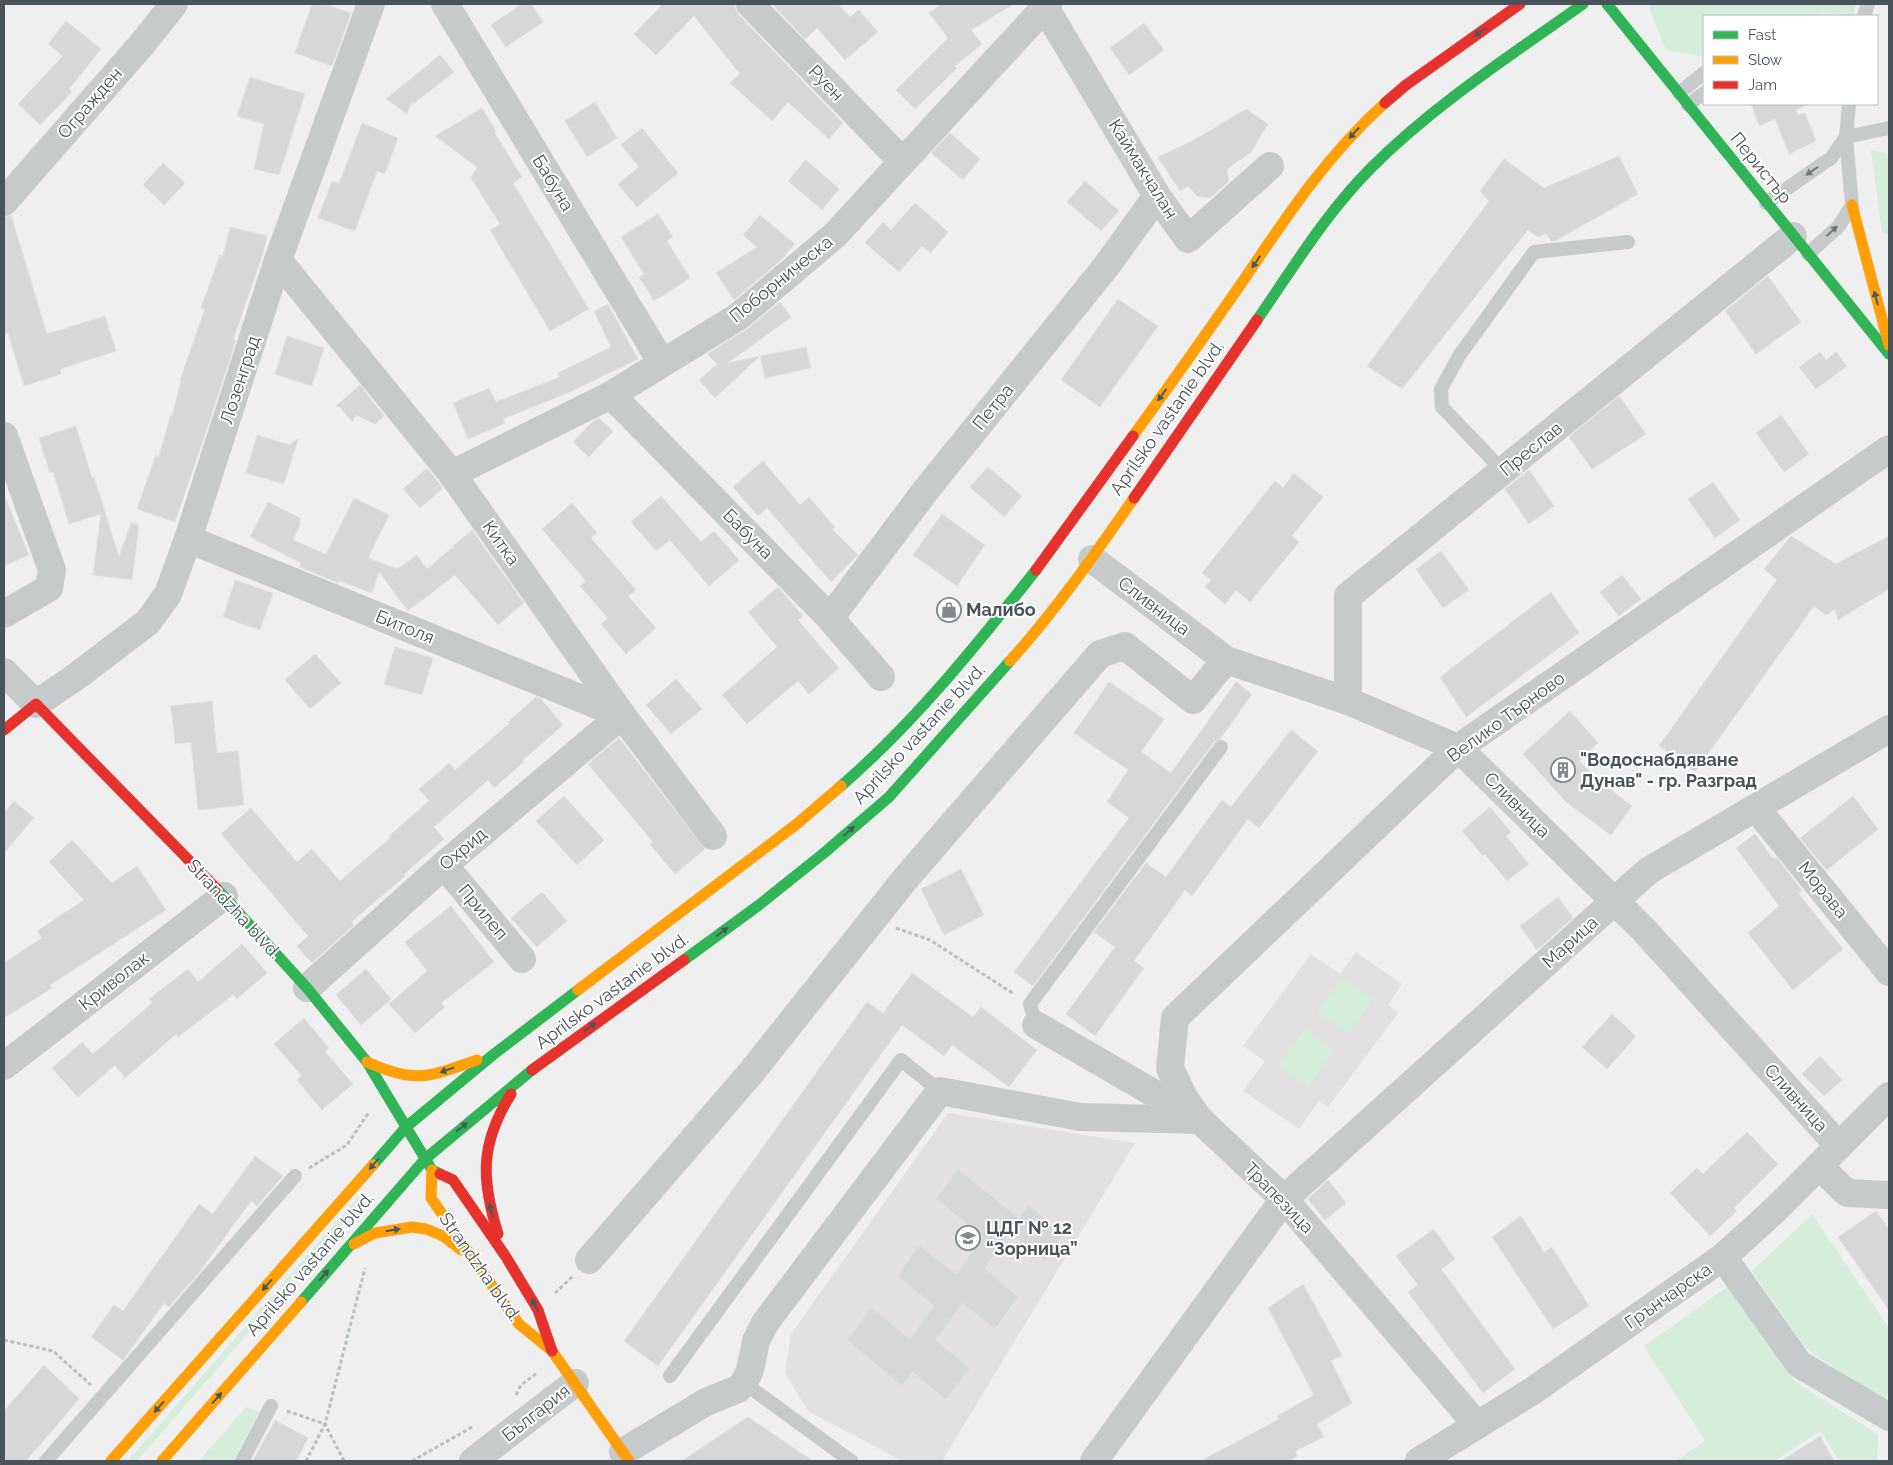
<svg xmlns="http://www.w3.org/2000/svg" width="1893" height="1465" viewBox="0 0 1893 1465" font-family="Raleway,sans-serif">
<rect width="100%" height="100%" fill="#f0efef"/>
<!-- education -->
<g fill="#e2e0e1">
<polygon points="1356,952 1402,984 1388,1005 1398,1013 1328,1107 1319,1101 1299,1129 1243,1091 1265,1061 1243,1046 1311,954 1340,974"/>
<polygon points="948,1113 1135,1143 942,1461 902,1461 808,1411 785,1373 791,1334"/>
</g>
<!-- green -->
<g fill="#d5eddb">
<polygon points="1651,4 1856,4 1853,16 1823,12 1814,16 1704,16 1704,57 1666,50 1649,8"/>
<polygon points="1871,150 1886,153 1889,158 1889,235 1882,233"/>
<polygon points="1342,977 1373,999 1348,1034 1317,1012"/>
<polygon points="1305,1028 1335,1050 1308,1087 1277,1066"/>
<polygon points="359,1196 363,1201 137,1461 128,1461"/>
<polygon points="1812,1214 1889,1328 1889,1394 1880,1400 1804,1347 1752,1271"/>
<polygon points="1727,1287 1795,1382 1878,1434 1877,1461 1839,1461 1821,1431 1774,1461 1676,1461 1705,1441 1644,1346"/>
<polygon points="246,1407 259,1412 233,1461 199,1461"/>
</g>
<!-- building -->
<g fill="#d6d7d8" stroke="#e1e1e2">
<polygon points="312,4 324,4 351,13 332,66 295,53"/>
<polygon points="522,4 531,4 543,22 506,47 491,25"/>
<polygon points="663,4 735,4 735,8 739,15 843,123 829,139 788,102 772,121 730,83 740,74 694,16 656,55 634,34"/>
<polygon points="772,4 838,4 850,17 859,10 878,32 845,60 817,28 805,39"/>
<polygon points="941,4 1014,4 971,30 982,44 955,66 957,68 915,109 896,90 948,38 929,13"/>
<polygon points="66,21 101,49 69,89 72,92 40,125 18,104 63,56 48,44"/>
<polygon points="1144,23 1164,50 1129,75 1110,48"/>
<polygon points="440,55 454,72 413,104 412,101 407,114 386,99"/>
<polygon points="250,77 305,94 279,175 254,169 264,124 237,116"/>
<polygon points="595,102 617,138 587,157 565,121"/>
<polygon points="1751,104 1809,104 1796,110 1798,115 1805,113 1816,141 1789,154 1775,119 1759,126"/>
<polygon points="482,108 496,131 494,132 522,177 513,183 589,309 550,331 490,230 500,224 471,178 477,167 435,136"/>
<polygon points="1246,109 1268,124 1251,152 1227,169 1229,181 1227,183 1210,198 1197,196 1188,186 1180,191 1158,157 1192,141"/>
<polygon points="362,123 398,138 385,174 377,171 355,231 318,218 332,181 339,184"/>
<polygon points="642,128 678,173 637,207 618,184 639,167 621,145"/>
<polygon points="950,133 980,159 963,180 931,153"/>
<polygon points="1619,156 1638,194 1555,241 1551,241 1546,233 1538,237 1528,230 1402,389 1367,366 1489,201 1480,191 1504,159 1544,188"/>
<polygon points="806,160 839,189 822,210 788,181"/>
<polygon points="163,163 185,183 164,205 143,185"/>
<polygon points="1085,181 1119,211 1101,231 1067,202"/>
<polygon points="915,203 948,232 931,253 922,246 899,272 865,243 883,222 891,230"/>
<polygon points="658,214 673,237 667,241 690,278 654,301 639,277 644,274 621,237"/>
<polygon points="11,215 47,334 105,316 116,351 60,369 61,374 24,386 8,333 4,334 4,217"/>
<polygon points="760,215 795,244 781,260 734,300 716,273 757,247 743,235"/>
<polygon points="230,227 267,236 263,254 233,340 236,340 203,441 175,522 137,509 156,455 159,457 170,416 172,416 181,381 180,380 205,309 201,308 220,255 223,256"/>
<polygon points="1768,276 1801,322 1756,354 1725,311"/>
<polygon points="1118,299 1158,326 1100,407 1061,380"/>
<polygon points="780,302 791,317 728,363 760,356 715,398 699,380 715,366 718,365 707,354 747,329"/>
<polygon points="608,304 638,359 570,392 503,419 505,423 468,439 453,403 489,388 496,402 560,377 558,373 611,347 594,311"/>
<polygon points="287,336 324,348 312,386 275,374"/>
<polygon points="806,347 811,368 765,378 760,356"/>
<polygon points="1820,352 1826,360 1836,352 1847,366 1816,389 1799,367"/>
<polygon points="360,385 384,416 375,424 356,415 352,422 340,407 336,406"/>
<polygon points="1619,396 1646,434 1592,469 1569,437"/>
<polygon points="1781,415 1809,454 1784,472 1756,433"/>
<polygon points="599,418 613,431 589,457 573,442 591,423"/>
<polygon points="76,426 92,478 94,477 119,557 131,523 139,525 132,580 93,575 101,514 69,524 53,472 50,473 39,438"/>
<polygon points="257,435 290,445 298,439 284,484 246,473"/>
<polygon points="763,461 800,505 809,497 835,527 832,529 858,555 831,582 767,508 758,516 733,487"/>
<polygon points="988,467 1022,496 1004,517 970,487"/>
<polygon points="427,468 443,488 420,508 403,489"/>
<polygon points="1529,470 1554,506 1529,524 1505,489"/>
<polygon points="1294,473 1323,497 1292,536 1299,542 1250,602 1236,590 1225,604 1205,587 1211,580 1202,573 1275,481 1283,488"/>
<polygon points="1713,482 1740,520 1715,538 1688,499"/>
<polygon points="4,495 29,555 4,566"/>
<polygon points="661,496 701,542 714,531 739,560 709,586 670,540 656,551 631,522"/>
<polygon points="354,498 389,515 368,558 398,569 417,555 427,569 453,547 455,548 453,546 472,530 524,603 498,625 455,575 408,611 379,572 372,593 340,581 339,583 299,567 301,563 250,537 268,502 300,518 300,525 293,540 326,554"/>
<polygon points="572,503 597,533 591,538 636,590 628,596 656,628 626,654 601,624 608,618 580,586 586,581 542,529"/>
<polygon points="942,514 985,545 957,586 913,555"/>
<polygon points="1791,536 1836,564 1889,536 1889,589 1838,620 1835,609 1826,615 1814,606 1695,772 1659,746 1777,580 1764,569"/>
<polygon points="1441,551 1469,590 1443,608 1416,569"/>
<polygon points="1622,575 1641,599 1619,616 1600,592"/>
<polygon points="235,580 273,593 260,630 223,617"/>
<polygon points="778,587 803,616 798,620 839,668 809,694 798,681 747,724 722,695 777,647 748,612"/>
<polygon points="1551,592 1579,633 1466,717 1440,677"/>
<polygon points="395,647 433,658 422,695 384,684"/>
<polygon points="315,654 341,683 310,709 285,680"/>
<polygon points="676,679 702,709 671,734 646,705"/>
<polygon points="1109,682 1164,719 1141,752 1171,773 1236,682 1252,694 1220,739 1214,742 1033,986 1014,972 1129,818 1107,802 1128,770 1074,733"/>
<polygon points="536,697 541,699 563,725 523,760 524,762 494,788 488,780 434,827 444,839 404,874 405,876 351,922 354,925 312,963 297,946 308,936 221,834 251,808 297,862 312,849 340,881 390,838 389,836 429,801 419,789 449,763 455,770 510,723 508,722"/>
<polygon points="212,701 217,753 238,751 244,805 198,810 191,742 175,744 171,706"/>
<polygon points="1570,711 1598,743 1579,761 1597,779 1632,806 1611,835 1566,802 1523,754"/>
<polygon points="1291,730 1318,751 1259,828 1248,819 1192,896 1185,890 1134,961 1144,968 1095,1036 1066,1014 1115,947 1094,932 1146,863 1166,877 1222,800 1231,807"/>
<polygon points="619,738 705,849 675,874 650,844 653,842 588,764"/>
<polygon points="564,796 604,840 577,865 536,821"/>
<polygon points="1853,796 1878,829 1827,870 1800,838"/>
<polygon points="14,801 34,818 4,853 4,813"/>
<polygon points="1490,807 1511,832 1506,836 1529,864 1507,881 1485,854 1483,856 1462,831"/>
<polygon points="1755,834 1773,859 1776,857 1802,890 1798,893 1843,949 1793,990 1748,933 1779,906 1736,848"/>
<polygon points="72,840 112,883 137,866 166,910 50,985 52,988 4,1018 4,963 42,938 37,931 84,900 49,862"/>
<polygon points="961,869 984,915 944,935 921,889"/>
<polygon points="542,892 567,921 537,947 511,918"/>
<polygon points="1558,897 1573,918 1537,950 1520,926"/>
<polygon points="451,906 494,962 441,1003 445,1007 415,1033 389,1004 427,971 405,942"/>
<polygon points="242,944 267,973 237,999 233,995 178,1037 176,1034 125,1078 115,1065 78,1097 52,1068 82,1042 93,1054 152,1003 149,999 188,969 198,982"/>
<polygon points="366,969 391,999 361,1025 336,995"/>
<polygon points="912,973 973,1017 981,1007 1037,1050 1009,1087 952,1045 944,1056 902,1025 658,1366 624,1341 867,1002 883,1013"/>
<polygon points="1612,1014 1636,1036 1607,1069 1582,1047"/>
<polygon points="304,1018 329,1048 325,1052 353,1084 322,1110 297,1080 302,1076 274,1044"/>
<polygon points="1820,1056 1842,1080 1824,1096 1802,1074"/>
<polygon points="1747,1132 1778,1164 1734,1208 1737,1211 1710,1236 1670,1193 1697,1168 1703,1174"/>
<polygon points="255,1156 283,1176 257,1206 251,1201 198,1274 169,1307 164,1303 123,1360 91,1337 114,1305 123,1311 199,1204 213,1214"/>
<polygon points="958,1169 1019,1218 1029,1205 1064,1234 1045,1261 1010,1233 985,1268 1018,1297 995,1329 962,1303 936,1340 970,1368 946,1400 912,1372 902,1386 847,1340 871,1307 910,1339 934,1306 897,1276 919,1245 956,1274 983,1237 936,1199"/>
<polygon points="1328,1180 1346,1203 1325,1220 1308,1199"/>
<polygon points="1876,1211 1889,1229 1889,1310 1838,1237"/>
<polygon points="1521,1216 1544,1252 1552,1247 1589,1306 1553,1329 1492,1237"/>
<polygon points="1434,1229 1455,1259 1441,1269 1515,1369 1483,1393 1408,1292 1418,1285 1396,1256"/>
<polygon points="1303,1284 1342,1355 1331,1361 1352,1403 1317,1424 1324,1437 1295,1451 1298,1456 1289,1461 1201,1461 1279,1419 1277,1416 1314,1395 1268,1308"/>
<polygon points="44,1365 79,1399 26,1461 4,1461 4,1411"/>
<polygon points="748,1417 813,1461 682,1461"/>
<polygon points="275,1420 308,1438 296,1461 253,1461"/>
<polygon points="1820,1436 1834,1461 1781,1461"/>
</g>
<g fill="none" stroke-linecap="round" stroke-linejoin="round">
<!-- path -->
<g stroke="#b7c2bd" stroke-width="3" stroke-dasharray="4 2.5" stroke-linecap="butt">
<polyline points="896,928 930,940 1014,994"/>
<polyline points="309,1168 347,1145 369,1112"/>
<polyline points="555,1293 573,1276"/>
<polyline points="4,1340 53,1351 91,1385"/>
<polyline points="516,1395 521,1385 537,1373"/>
<polyline points="287,1411 325,1424 306,1461"/>
<polyline points="344,1461 325,1424 365,1268"/>
<polyline points="412,1461 474,1426"/>
</g>
<!-- lane -->
<g stroke="#c7cacb" stroke-width="14">
<polyline points="1864,16 1868,4"/>
<polyline points="1679,93 1704,73"/>
<polyline points="1688,105 1704,93"/>
<polyline points="1766,203 1831,158 1846,137 1889,128"/>
<polyline points="1808,254 1839,226 1852,205 1846,137 1849,104"/>
<polyline points="1503,471 1442,407 1441,389 1459,356 1534,252 1628,242"/>
<polyline points="1036,1025 1030,1004 1221,747"/>
<polyline points="670,1376 901,1060 940,1091"/>
<polyline points="744,1383 851,1461"/>
<polyline points="46,1461 295,1176"/>
<polyline points="242,1461 271,1406"/>
</g>
<!-- street -->
<g stroke="#c7cacb" stroke-width="28">
<polyline points="445,4 662,363"/>
<polyline points="750,4 902,161"/>
<polyline points="1043,4 1157,196 1188,239 1270,166"/>
<polyline points="4,202 143,43 174,4"/>
<polyline points="278,260 452,474 622,715 713,836"/>
<polyline points="611,395 830,618 881,677"/>
<polyline points="4,436 52,570 49,588 4,614"/>
<polyline points="452,474 611,395 739,316 835,235 1048,4"/>
<polyline points="188,539 622,715 444,865 307,988"/>
<polyline points="1092,559 1226,660 1348,701 1458,748 1644,930 1839,1146"/>
<polyline points="830,618 926,490 1108,264 1157,196"/>
<polyline points="4,672 36,704 77,676 148,622 168,594 188,539 278,260 371,4"/>
<polyline points="1348,701 1348,596 1793,236"/>
<polyline points="1756,808 1889,972"/>
<polyline points="444,865 522,959"/>
<polyline points="1036,1025 1200,1120 1284,1199 1477,1425"/>
<polyline points="4,1066 224,896"/>
<polyline points="1200,1120 1184,1098 1170,1068 1175,1018 1458,748 1889,449"/>
<polyline points="1819,1166 1847,1193 1889,1195"/>
<polyline points="1723,1257 1799,1364 1889,1417"/>
<polyline points="589,1260 749,1075 906,878 1100,654 1125,646 1193,700 1226,660"/>
<polyline points="623,1452 706,1402 738,1389 744,1383 750,1370 756,1341 765,1323 940,1091 1080,1117 1200,1120"/>
<polyline points="473,1461 575,1383"/>
<polyline points="1094,1461 1284,1199 1648,871 1889,729"/>
<polyline points="1419,1461 1531,1392 1723,1257 1775,1210 1889,1096"/>
</g>
<!-- fast -->
<g stroke="#30b455" stroke-width="11">
<polyline points="1607,4 1889,354"/>
<path d="M1257 320C1293 268 1326 213 1371 168 1434 105 1510 56 1583 4"/>
<path d="M841 786C914 723 976 646 1036 570"/>
<polyline points="217,889 307,988 367,1062 432,1170 440,1174"/>
<polyline points="684,960 759,905 824,853 889,797 1010,661"/>
<polyline points="373,1165 406,1127 494,1054 578,990"/>
<polyline points="301,1302 425,1159 532,1070"/>
</g>
<!-- slow -->
<g stroke="#ff9f0a" stroke-width="11">
<polyline points="1852,205 1889,345"/>
<path d="M1133 436C1170 385 1207 333 1243 281 1286 217 1327 155 1385 103"/>
<path d="M1010 661C1056 610 1095 554 1134 498"/>
<polyline points="578,990 798,823 841,786"/>
<path d="M367 1062C416 1084 428 1077 477 1060"/>
<polyline points="432,1170 431,1198 519,1324 552,1351 629,1461"/>
<polyline points="354,1244 375,1233 412,1227 426,1229 443,1236 461,1250"/>
<polyline points="111,1461 373,1165"/>
<polyline points="162,1461 301,1302"/>
</g>
<!-- jam -->
<g stroke="#e5322d" stroke-width="11">
<polyline points="1385,103 1406,85 1520,4"/>
<polyline points="1134,498 1257,320"/>
<polyline points="1036,570 1133,436"/>
<polyline points="4,730 36,704 217,889"/>
<polyline points="532,1070 684,960"/>
<polyline points="440,1174 453,1180 506,1257 538,1310 552,1351"/>
<path d="M498 1234C481 1179 480 1144 511 1094"/>
</g>
</g>
<!-- one-way arrows -->
<defs><path id="oneway-solid" d="M-6-.8H1V-3.2L6.5 0L1 3.2V.8H-6Z" transform="scale(1.25)"/></defs>
<g fill="#47595a">
<use href="#oneway-solid" transform="translate(1480 32) rotate(145)"/>
<use href="#oneway-solid" transform="translate(1354 133) rotate(133)"/>
<use href="#oneway-solid" transform="translate(1256 262) rotate(124)"/>
<use href="#oneway-solid" transform="translate(1876 298) rotate(-105)"/>
<use href="#oneway-solid" transform="translate(1162 395) rotate(126)"/>
<use href="#oneway-solid" transform="translate(849 831) rotate(-41)"/>
<use href="#oneway-solid" transform="translate(722 932) rotate(-37)"/>
<use href="#oneway-solid" transform="translate(590 1027) rotate(-36)"/>
<use href="#oneway-solid" transform="translate(447 1070) rotate(161)"/>
<use href="#oneway-solid" transform="translate(462 1127) rotate(-39)"/>
<use href="#oneway-solid" transform="translate(374 1164) rotate(131)"/>
<use href="#oneway-solid" transform="translate(491 1210) rotate(-103)"/>
<use href="#oneway-solid" transform="translate(393 1230) rotate(-9)"/>
<use href="#oneway-solid" transform="translate(324 1275) rotate(-49)"/>
<use href="#oneway-solid" transform="translate(267 1285) rotate(131)"/>
<use href="#oneway-solid" transform="translate(535 1305) rotate(-119)"/>
<use href="#oneway-solid" transform="translate(217 1398) rotate(-49)"/>
<use href="#oneway-solid" transform="translate(159 1407) rotate(131)"/>
</g>
<g fill="#6e777c">
<use href="#oneway-solid" transform="translate(1812 171) rotate(145)"/>
<use href="#oneway-solid" transform="translate(1832 231) rotate(-43)"/>
</g>
<!-- icons -->
<defs>
<symbol id="shop-ring" viewBox="-11 -11 22 22"><circle r="9.5" fill="#fff" stroke="#838a8e" stroke-width="1.5"/><path d="M-5-2.5h2.3a2.7 3.5 0 0 1 5.4 0H5L5.5 6h-11ZM-1.5-2.5h3a1.5 2.3 0 0 0-3 0Z" fill="#838a8e"/></symbol>
<symbol id="building-ring" viewBox="-11 -11 22 22"><circle r="9.5" fill="#fff" stroke="#838a8e" stroke-width="1.5"/><path d="M-4-6H4V6H1V3H-1V6H-4ZM-2.5-4.3h1.7v1.8h-1.7ZM.8-4.3h1.7v1.8H.8ZM-2.5-1h1.7V.8h-1.7ZM.8-1h1.7V.8H.8Z" fill="#838a8e"/></symbol>
<symbol id="school-ring" viewBox="-11 -11 22 22"><circle r="9.5" fill="#fff" stroke="#838a8e" stroke-width="1.5"/><path d="M0-5L7-2L0 1L-7-2ZM-4 1L0 2.5L4 1V4Q0 6-4 4Z" fill="#838a8e"/></symbol>
</defs>
<g fill-rule="evenodd">
<use href="#shop-ring" x="935" y="596" width="28" height="28"/>
<use href="#building-ring" x="1549" y="756" width="28" height="28"/>
<use href="#school-ring" x="954" y="1224" width="28" height="28"/>
</g>
<g text-anchor="middle" stroke-width="4" stroke-linejoin="round" paint-order="stroke">
<!-- street labels -->
<g font-size="18" fill="#48545a" stroke="#fff">
<text transform="translate(826 83) rotate(46)" y="6">Руен</text>
<text transform="translate(90 103) rotate(-49)" y="6">Огражден</text>
<text transform="translate(1761 168) rotate(51)" y="6">Перистър</text>
<text transform="translate(1143 169) rotate(58)" y="6">Каймакчалан</text>
<text transform="translate(553 183) rotate(59)" y="6">Бабуна</text>
<text transform="translate(781 279) rotate(-39)" y="6">Поборническа</text>
<text transform="translate(240 380) rotate(-72)" y="6">Лозенград</text>
<text transform="translate(993 407) rotate(-51)" y="6">Петра</text>
<text transform="translate(1167 418) rotate(-55)" y="6">Aprilsko vastanie blvd.</text>
<text transform="translate(1531 449) rotate(-39)" y="6">Преслав</text>
<text transform="translate(748 534) rotate(45)" y="6">Бабуна</text>
<text transform="translate(501 543) rotate(55)" y="6">Китка</text>
<text transform="translate(1154 606) rotate(37)" y="6">Сливница</text>
<text transform="translate(405 627) rotate(22)" y="6">Битоля</text>
<text transform="translate(1506 717) rotate(-36)" y="6">Велико Търново</text>
<text transform="translate(919 734) rotate(-47)" y="6">Aprilsko vastanie blvd.</text>
<text transform="translate(1517 805) rotate(45)" y="6">Сливница</text>
<text transform="translate(463 849) rotate(-40)" y="6">Охрид</text>
<text transform="translate(1823 890) rotate(51)" y="6">Морава</text>
<text transform="translate(234 909) rotate(47)" y="6">Strandzha blvd.</text>
<text transform="translate(483 912) rotate(50)" y="6">Прилеп</text>
<text transform="translate(1570 942) rotate(-42)" y="6">Марица</text>
<text transform="translate(114 981) rotate(-38)" y="6">Криволак</text>
<text transform="translate(612 991) rotate(-36)" y="6">Aprilsko vastanie blvd.</text>
<text transform="translate(1796 1098) rotate(48)" y="6">Сливница</text>
<text transform="translate(1279 1198) rotate(46)" y="6">Трапезица</text>
<text transform="translate(310 1264) rotate(-49)" y="6">Aprilsko vastanie blvd.</text>
<text transform="translate(480 1267) rotate(55)" y="6">Strandzha blvd.</text>
<text transform="translate(1668 1296) rotate(-35)" y="6">Грънчарска</text>
<text transform="translate(536 1413) rotate(-38)" y="6">България</text>
</g>
<!-- poi labels -->
<g font-size="18" font-weight="bold" fill="#48545a" stroke="#fff" text-anchor="start">
<text x="966" y="616">Малибо</text>
<text x="1580" y="766">"Водоснабдяване<tspan x="1580" dy="21">Дунав" - гр. Разград</tspan></text>
<text x="986" y="1234">ЦДГ № 12<tspan x="986" dy="21">“Зорница”</tspan></text>
</g>
</g>
<!-- border -->
<rect width="1893" height="1465" fill="none" stroke="#48545a" stroke-width="10"/>
<!-- legend -->
<rect x="1703" y="15" width="175" height="90" fill="#ffffff" stroke="#b6bbbd"/>
<rect x="1713" y="31" width="25" height="8" fill="#30b455" stroke="#b6bbbd"/>
<text x="1748" y="40" font-size="15" fill="#48545a">Fast</text>
<rect x="1713" y="56" width="25" height="8" fill="#ff9f0a" stroke="#b6bbbd"/>
<text x="1748" y="65" font-size="15" fill="#48545a">Slow</text>
<rect x="1713" y="81" width="25" height="8" fill="#e5322d" stroke="#b6bbbd"/>
<text x="1748" y="90" font-size="15" fill="#48545a">Jam</text>
</svg>
